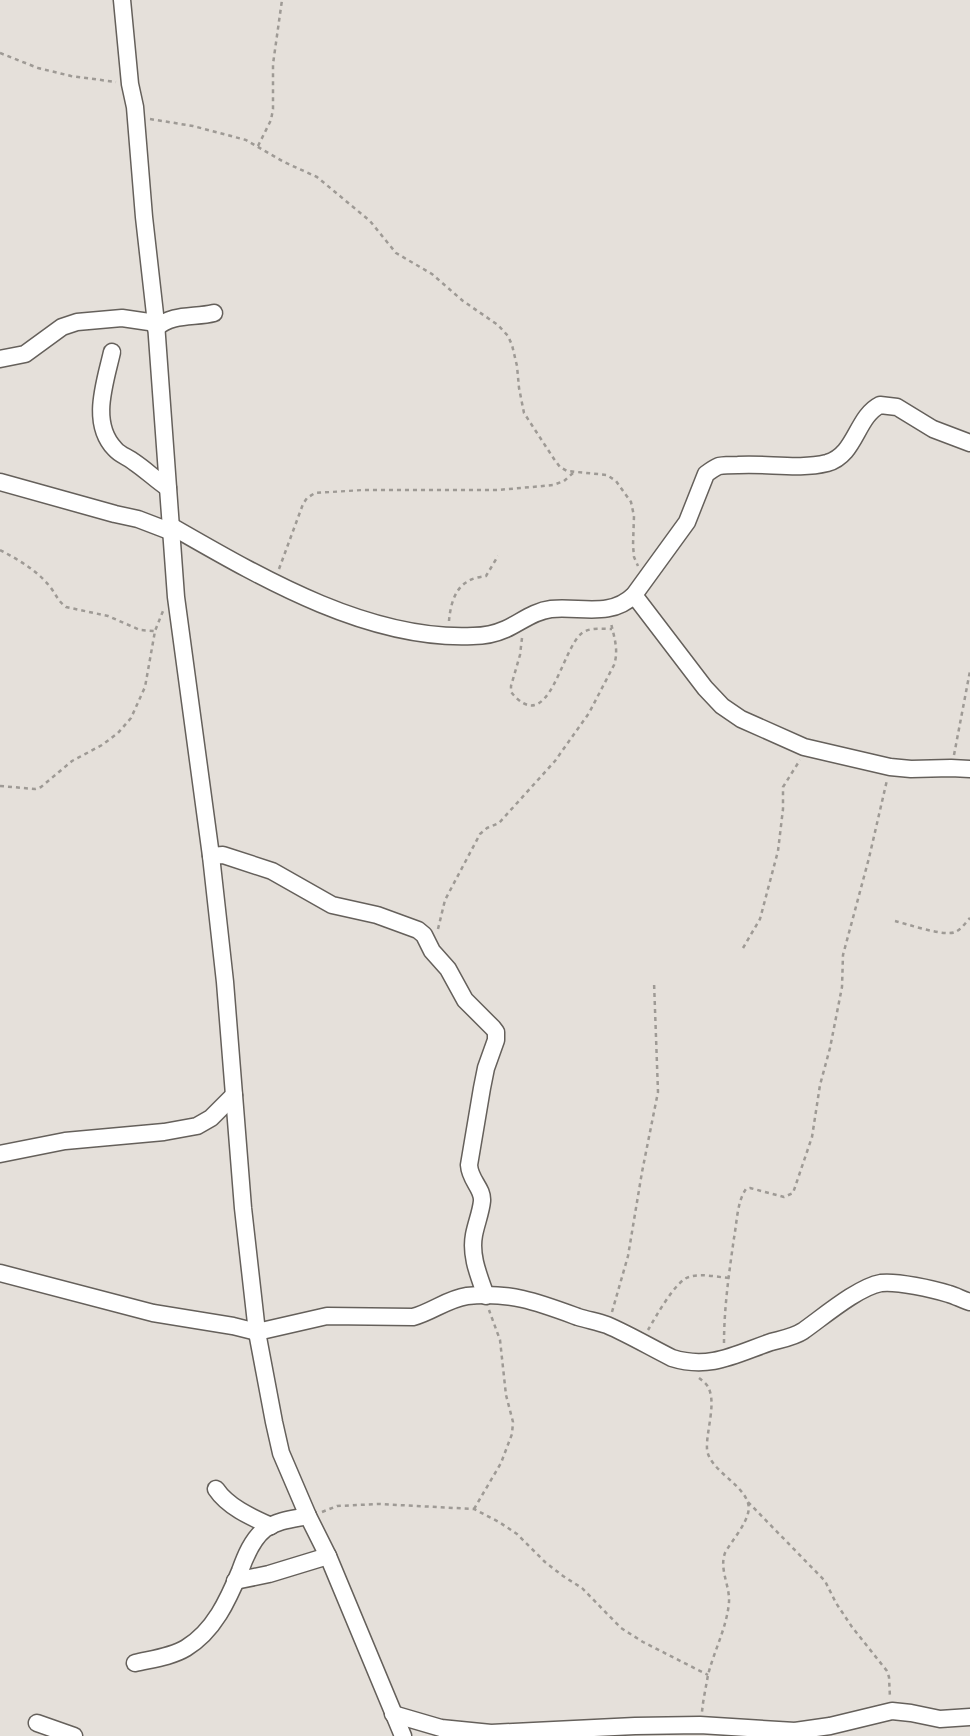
<svg xmlns="http://www.w3.org/2000/svg" width="970" height="1736" viewBox="0 0 970 1736" font-family="'Nunito Sans',sans-serif">
<rect width="100%" height="100%" fill="#e5e0da"/>
<g fill="none" stroke-linecap="round" stroke-linejoin="round">
<defs>
<g id="street">
<polyline points="122,0 130,84 135,107 144,217 156,323 176,597 211,856 225,982 243,1208 257,1332 274,1422 281,1453 308,1516 328,1556 403,1736"/>
<path d="M156 328C173 313 194 318 214 313"/>
<path d="M112 352C105 383 90 423 115 449 120 455 128 457 134 462 146 470 156 480 168 488"/>
<polyline points="0,359 25,354 62,327 77,322 122,318 156,323"/>
<polyline points="0,482 115,514 138,519 172,532"/>
<path d="M171 526C260 577 368 641 473 636 484 636 497 633 506 629 521 622 534 611 551 609 580 606 611 618 634 595L687 522 706 474C710 471 714 468 719 466 725 465 732 465 738 465 767 463 799 470 827 463 856 455 856 417 880 405L897 407 933 429 970 443"/>
<polyline points="634,595 705,688 722,706 741,719 804,747 890,767 911,769 951,768 970,769"/>
<path d="M211 856 223 855 272 871 332 905 377 915 418 930 424 935 432 951 448 969 465 1000 493 1028 496 1032V1040L486 1068 482 1088 469 1165C470 1181 483 1188 482 1201 481 1212 476 1224 474 1235 470 1256 479 1276 486 1296"/>
<polyline points="0,1154 65,1141 164,1132 197,1126 211,1118 234,1095"/>
<path d="M0 1273 153 1313 233 1326 257 1332 327 1316 413 1317C432 1312 447 1299 467 1296 509 1291 540 1303 578 1317 588 1320 598 1322 607 1325 630 1335 650 1347 672 1358 710 1370 736 1354 771 1342 782 1339 794 1337 803 1331 823 1317 858 1287 881 1283 897 1281 933 1289 949 1294 956 1296 963 1300 970 1302"/>
<path d="M216 1489C228 1507 251 1517 271 1526"/>
<polyline points="235,1581 269,1574 328,1556"/>
<path d="M135 1663C152 1659 171 1657 186 1648 214 1631 228 1600 240 1571 245 1557 252 1539 265 1529 278 1520 293 1519 308 1516"/>
<polyline points="393,1714 441,1728 491,1733 635,1726 700,1725 795,1731 830,1726 892,1711 911,1713 940,1719 970,1717"/>
<polyline points="37,1723 74,1736"/>
</g>
</defs>
<!-- street casing -->
<use href="#street" stroke="#65605b" stroke-width="19"/>
<!-- path -->
<g stroke="#9e9a95" stroke-width="2.5" stroke-dasharray="4 4" stroke-linecap="butt">
<polyline points="0,53 38,68 71,76 116,82"/>
<polyline points="150,119 193,126 246,140 284,162 317,177 370,221 396,253 432,274 463,301 498,325 508,336 512,345 517,366 519,388 524,413 554,459 560,467 567,471 607,475 616,481 631,502 634,516 633,545 634,557 638,566"/>
<polyline points="258,146 271,120 273,109 273,64 282,0"/>
<path d="M0 550C19 560 38 571 51 588 56 595 59 602 66 607L108 616 140 630 155 631"/>
<polyline points="279,569 303,504 307,498 315,493 363,490 497,490 532,487 553,485 564,481 573,473"/>
<path d="M449 621C450 608 454 589 467 582 472 578 480 577 486 576L498 556"/>
<path d="M522 638 520 655 511 686V692C549 739 561 649 582 633 590 627 603 629 612 629"/>
<polyline points="954,755 970,671"/>
<polyline points="0,786 35,789 41,787 72,761 102,745 118,733 131,718 145,687 155,631 163,611"/>
<path d="M895 921C907 924 945 937 955 932 961 930 966 922 970 918"/>
<path d="M438 929 445 900 480 834 487 828 499 823 555 761 589 713 614 665C619 650 614 637 611 623"/>
<polyline points="743,948 760,919 778,851 783,809 783,787 800,760"/>
<polyline points="612,1312 628,1256 642,1172 658,1092 654,982"/>
<path d="M648 1330C655 1318 676 1280 689 1277 701 1273 716 1277 729 1278"/>
<path d="M724 1343C724 1308 729 1273 734 1238 737 1222 737 1202 746 1189L750 1188 784 1197 793 1193 812 1137 820 1085 830 1048 842 987 843 955 869 858 887 780"/>
<path d="M699 1378C703 1381 708 1385 709 1389 716 1405 706 1432 707 1449 709 1470 742 1483 748 1503 753 1518 731 1541 725 1553 719 1569 730 1586 729 1602 727 1627 714 1651 708 1675 706 1687 703 1700 702 1712"/>
<polyline points="748,1502 825,1581 836,1603 852,1627 887,1671 889,1677 890,1698"/>
<polyline points="474,1509 501,1463 512,1434 513,1422 506,1395 500,1340 489,1310"/>
<polyline points="322,1512 337,1506 379,1504 474,1509 499,1522 517,1534 545,1562 563,1576 582,1588 621,1628 643,1642 708,1675"/>
</g>
<!-- street -->
<use href="#street" stroke="#fff" stroke-width="16"/>
</g>
</svg>
